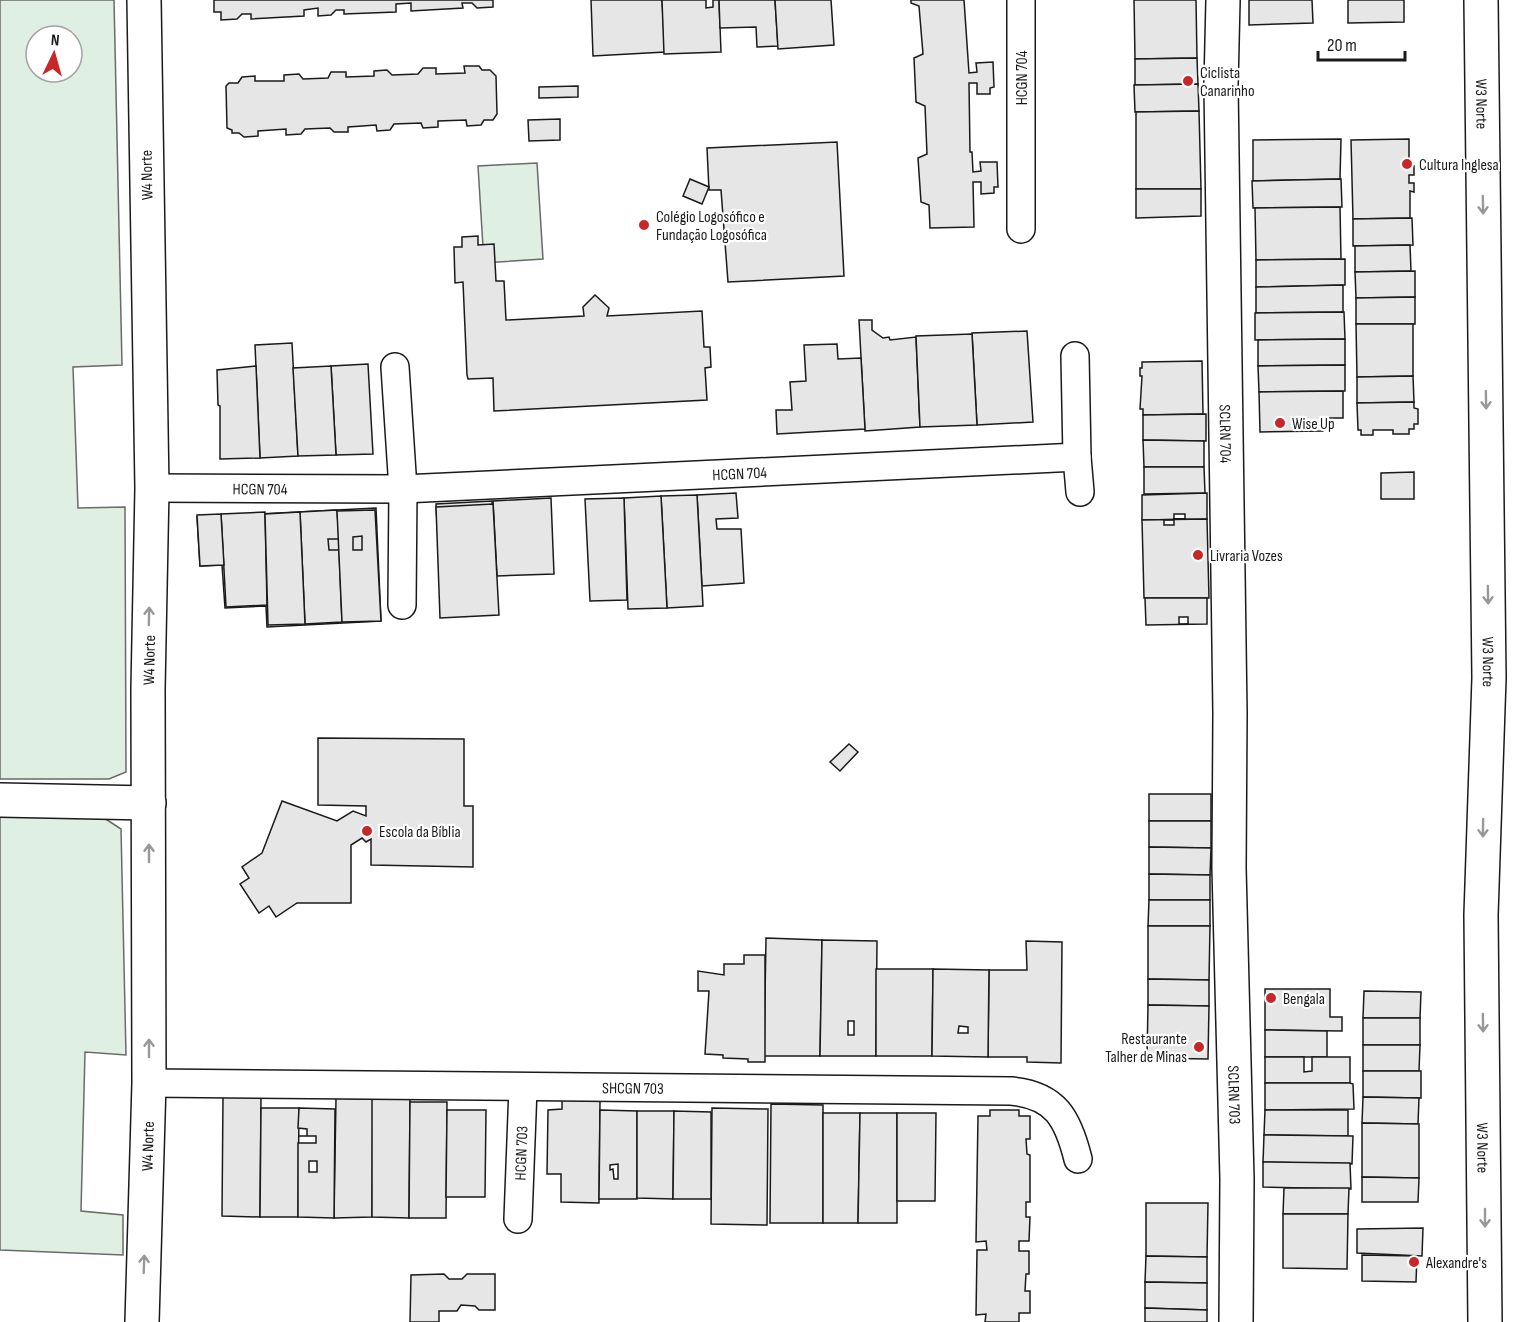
<svg xmlns="http://www.w3.org/2000/svg" width="1534" height="1322" viewBox="0 0 1534 1322" font-family="'Sofia Sans Condensed',sans-serif">
<rect width="100%" height="100%" fill="#fff"/>
<!-- green -->
<g fill="#e0efe3" stroke="#6a6a6a" stroke-width="1.5" fill-rule="evenodd">
<path d="M0 0H114L122 365 73 367 78 508 125 507 126 772 109 779H0ZM36 36H72V72H36Z"/>
<polygon points="537,163 543,259 484,263 478,166"/>
<polygon points="98,814 121,829 126,1055 85,1052 81,1211 123,1215 123,1255 0,1250 0,815"/>
</g>
<!-- building -->
<g fill="#e6e6e6" stroke="#1a1a1a" stroke-width="1.5" fill-rule="evenodd">
<polygon points="214,0 493,0 493,7 477,8 472,3 462,3 463,8 411,11 411,3 396,4 396,12 344,14 344,10 336,10 331,15 318,16 318,8 304,10 304,16 251,19 251,14 242,14 237,19 221,20 221,12 214,12"/>
<polygon points="591,0 662,0 665,52 593,56"/>
<polygon points="662,0 706,0 706,8 713,7 713,0 719,0 721,52 664,54"/>
<polygon points="719,0 775,0 778,46 757,47 756,27 720,28"/>
<polygon points="775,0 831,0 834,45 778,49"/>
<polygon points="911,0 964,0 969,73 977,72 976,63 993,62 994,87 990,88 990,94 977,94 977,83 969,83 970,152 972,152 973,172 981,171 980,162 997,162 998,187 994,187 994,193 981,194 981,182 973,182 974,227 930,228 929,205 921,202 918,158 927,154 925,106 916,102 914,58 923,54 919,6 911,3"/>
<polygon points="1134,0 1196,0 1197,58 1135,59"/>
<polygon points="1249,0 1312,0 1313,23 1249,25"/>
<polygon points="1348,0 1404,0 1404,22 1348,23"/>
<polygon points="1197,58 1198,84 1135,85 1135,59"/>
<polygon points="464,66 479,66 482,70 490,70 496,76 497,114 493,120 484,120 481,125 467,126 466,120 438,121 438,127 423,128 421,123 394,124 390,130 377,131 376,125 348,127 348,132 334,132 330,128 305,129 301,134 286,135 286,129 258,131 258,136 244,137 239,133 232,133 232,130 227,128 226,86 229,83 238,83 242,77 255,76 255,81 284,81 284,75 299,74 303,79 328,78 331,72 346,72 346,77 374,76 374,71 387,70 392,75 418,74 423,68 436,68 436,74 465,73"/>
<polygon points="1198,84 1199,111 1135,112 1134,85"/>
<polygon points="578,86 578,97 539,98 539,87"/>
<polygon points="1199,111 1201,189 1136,189 1136,112"/>
<polygon points="560,119 560,140 529,141 528,120"/>
<polygon points="1341,139 1340,179 1253,181 1253,140"/>
<polygon points="1409,139 1409,166 1414,166 1414,175 1409,175 1409,183 1414,183 1414,192 1410,191 1410,218 1353,219 1351,140"/>
<polygon points="837,142 844,276 728,282 721,190 709,190 707,148"/>
<polygon points="690,179 709,187 702,204 683,196"/>
<polygon points="1341,179 1342,207 1253,208 1252,181"/>
<polygon points="1136,189 1201,189 1201,216 1136,218"/>
<polygon points="1340,207 1341,259 1256,260 1255,208"/>
<polygon points="1412,218 1413,245 1353,246 1353,219"/>
<polygon points="478,236 478,245 494,244 496,281 504,281 506,320 584,316 583,307 595,295 609,308 607,316 702,311 704,347 710,347 711,367 705,368 707,400 494,411 493,378 468,379 467,375 463,282 455,283 454,247 462,247 462,237"/>
<polygon points="1410,245 1411,271 1355,272 1355,246"/>
<polygon points="1345,259 1345,285 1256,287 1256,260"/>
<polygon points="1415,271 1415,297 1356,298 1355,272"/>
<polygon points="1343,285 1343,312 1256,313 1256,287"/>
<polygon points="1415,297 1415,324 1356,324 1356,298"/>
<polygon points="1344,312 1345,339 1255,340 1255,313"/>
<polygon points="859,320 872,320 872,330 883,338 889,337 890,340 916,337 920,427 865,431"/>
<polygon points="1356,324 1413,324 1413,376 1357,377"/>
<polygon points="1027,331 1033,422 977,425 972,333"/>
<polygon points="972,334 977,425 920,427 916,336"/>
<polygon points="1345,339 1345,365 1258,366 1258,340"/>
<polygon points="292,343 298,456 260,458 255,345"/>
<polygon points="837,344 838,359 861,358 865,429 777,434 776,410 792,410 790,382 806,381 804,345"/>
<polygon points="1202,361 1203,414 1143,415 1143,409 1140,409 1142,376 1140,376 1140,368 1142,368 1142,362"/>
<polygon points="368,364 373,454 336,455 331,366"/>
<polygon points="1345,365 1345,391 1259,392 1258,366"/>
<polygon points="256,366 260,458 220,459 220,406 218,405 217,370"/>
<polygon points="331,366 336,455 298,456 293,368"/>
<polygon points="1413,376 1414,402 1357,403 1357,377"/>
<polygon points="1343,391 1343,418 1323,418 1323,431 1260,432 1259,392"/>
<polygon points="1414,402 1414,408 1418,409 1418,424 1414,424 1414,429 1409,429 1409,434 1393,434 1393,430 1373,430 1373,435 1361,435 1361,430 1358,430 1357,403"/>
<polygon points="1206,414 1206,441 1143,440 1143,415"/>
<polygon points="1143,440 1204,441 1204,467 1144,467"/>
<polygon points="1144,467 1204,467 1205,493 1144,494"/>
<polygon points="1414,472 1414,499 1381,499 1381,473"/>
<polygon points="736,493 738,518 716,519 717,529 741,529 744,583 702,586 697,495"/>
<path d="M1207 493V519L1142 520V495ZM1174 514H1185V519H1174Z"/>
<polygon points="697,495 703,606 667,608 661,496"/>
<polygon points="661,496 667,608 628,609 624,498"/>
<polygon points="551,498 554,574 497,576 493,501"/>
<polygon points="624,498 627,600 590,601 585,499"/>
<polygon points="492,501 498,614 442,617 436,504"/>
<polygon points="493,504 499,615 440,618 436,507"/>
<polygon points="376,508 381,621 267,627 266,606 225,608 222,565 200,566 197,517"/>
<polygon points="337,510 339,539 328,539 329,550 339,550 342,622 305,624 300,512"/>
<path d="M375 510 381 621 342 622 337 511ZM362 536V550H353V537Z"/>
<polygon points="265,512 267,605 226,607 221,514"/>
<polygon points="300,512 305,624 268,625 265,514"/>
<polygon points="221,514 224,565 200,566 197,515"/>
<path d="M1207 519 1209 598H1144L1142 520ZM1164 520H1174V525H1164Z"/>
<path d="M1145 598H1207V624L1146 625ZM1179 617H1188V624H1179Z"/>
<polygon points="318,738 464,739 464,806 473,806 473,867 371,865 371,839 366,842 362,838 351,845 351,903 297,903 276,917 269,906 259,913 240,884 249,878 242,867 262,853 282,801 337,821 353,811 366,816 366,806 318,805"/>
<polygon points="849,744 858,752 840,771 830,762"/>
<rect x="1149" y="794" width="62" height="27"/>
<polygon points="1149,821 1211,821 1211,848 1149,847"/>
<polygon points="1149,847 1211,848 1210,875 1149,874"/>
<polygon points="1149,874 1210,875 1210,900 1149,900"/>
<polygon points="1149,900 1210,900 1210,926 1148,926"/>
<polygon points="1148,926 1210,926 1209,980 1148,979"/>
<polygon points="766,938 822,940 820,1056 764,1056"/>
<path d="M822 940 877 941 876 1056H820ZM848 1021H854V1035H848Z"/>
<polygon points="1026,941 1062,942 1061,1063 1027,1062 1027,1057 988,1057 989,970 1027,970"/>
<polygon points="744,955 765,955 765,1062 748,1062 748,1059 723,1058 723,1055 705,1054 709,991 698,991 698,971 724,975 724,964 744,964"/>
<polygon points="876,969 933,969 932,1056 876,1056"/>
<path d="M933 969 989 970 988 1057 932 1056ZM959 1026 968 1027V1033H958Z"/>
<polygon points="1148,979 1209,980 1209,1006 1148,1005"/>
<polygon points="1265,989 1330,989 1330,1017 1342,1017 1342,1031 1265,1030"/>
<polygon points="1364,991 1421,992 1420,1018 1363,1018"/>
<polygon points="1148,1005 1209,1006 1208,1059 1147,1058"/>
<rect x="1363" y="1018" width="57" height="27"/>
<polygon points="1265,1030 1327,1031 1327,1057 1265,1057"/>
<polygon points="1363,1045 1420,1045 1419,1071 1363,1071"/>
<polygon points="1265,1057 1304,1057 1304,1072 1312,1071 1312,1057 1350,1057 1350,1083 1265,1083"/>
<polygon points="1363,1071 1421,1071 1421,1098 1363,1097"/>
<polygon points="1265,1083 1350,1083 1353,1084 1354,1109 1265,1110"/>
<polygon points="223,1096 261,1096 260,1217 222,1216"/>
<polygon points="1363,1097 1419,1098 1418,1124 1362,1123"/>
<polygon points="336,1098 373,1099 372,1217 334,1218"/>
<polygon points="372,1098 410,1098 409,1218 372,1217"/>
<polygon points="562,1100 600,1100 599,1203 561,1202 561,1174 547,1174 548,1110 562,1109"/>
<polygon points="410,1102 447,1102 446,1218 409,1218"/>
<polygon points="771,1104 823,1105 823,1223 770,1223"/>
<polygon points="261,1108 299,1108 298,1217 260,1217"/>
<path d="M299 1108 335 1109 334 1218 298 1217V1143H316V1136H298H307V1129L298 1128ZM309 1161H317V1172H309Z"/>
<polygon points="712,1108 768,1109 767,1225 711,1224"/>
<polygon points="447,1110 486,1110 485,1197 446,1197"/>
<path d="M600 1110 637 1111V1199H599ZM618 1164V1179H614L613 1169 610 1170V1165Z"/>
<polygon points="990,1110 1019,1110 1019,1116 1030,1116 1030,1139 1026,1139 1027,1154 1030,1155 1030,1202 1026,1202 1026,1217 1030,1217 1029,1241 1019,1241 1019,1251 1029,1251 1029,1274 1026,1274 1025,1291 1030,1291 1030,1313 1019,1313 1019,1322 985,1322 986,1314 976,1315 977,1250 987,1250 986,1241 976,1242 978,1116 990,1116"/>
<polygon points="1265,1110 1348,1110 1348,1136 1264,1135"/>
<polygon points="637,1111 674,1111 673,1199 637,1198"/>
<polygon points="674,1111 711,1112 711,1199 673,1199"/>
<polygon points="823,1113 860,1113 858,1223 823,1223"/>
<polygon points="860,1113 897,1113 897,1223 858,1223"/>
<polygon points="897,1113 936,1113 935,1201 897,1201"/>
<polygon points="1362,1123 1419,1124 1419,1178 1362,1177"/>
<polygon points="1264,1135 1353,1136 1352,1164 1263,1162"/>
<polygon points="1263,1162 1350,1163 1351,1189 1263,1187"/>
<polygon points="1362,1177 1419,1178 1418,1202 1362,1202"/>
<polygon points="1284,1188 1349,1188 1348,1214 1283,1214"/>
<polygon points="1146,1203 1208,1203 1207,1257 1146,1256"/>
<polygon points="1283,1214 1348,1214 1347,1269 1283,1268"/>
<polygon points="1423,1228 1422,1256 1357,1253 1357,1229"/>
<polygon points="1362,1255 1417,1256 1416,1282 1362,1281"/>
<polygon points="1146,1256 1207,1257 1207,1283 1145,1282"/>
<polygon points="444,1274 449,1279 462,1279 467,1274 495,1274 495,1310 479,1310 475,1306 461,1305 457,1311 439,1311 439,1322 410,1322 411,1275"/>
<polygon points="1145,1282 1207,1283 1207,1310 1145,1308"/>
<polygon points="1145,1308 1207,1310 1207,1322 1145,1322"/>
</g>
<g fill="none" stroke-linecap="round" stroke-linejoin="round">
<defs>
<g id="minor">
<polyline points="1021,0 1021,229"/>
<polyline points="395,367 403,489 402,605"/>
<polyline points="1077,457 1080,492"/>
<path id="s1" d="M152 488 403 489 1077 457 1075 356"/>
<path id="s2" d="M149 1083 1011 1091C1056 1095 1068 1119 1078 1159"/>
<path id="s3" d="M518 1219 523 1088"/>
</g>
<g id="tertiary">
<path id="s4" d="M1223 0 1221 85 1230 713 1229 868 1237 1179 1236 1322"/>
</g>
<g id="secondary">
<polyline points="0,800 149,803"/>
<path id="s5" d="M142 1322 149 1083 148 689 152 488 144 0"/>
</g>
<g id="primary">
<path id="s6" d="M1481 0 1489 678 1481 915 1485 1322"/>
</g>
</defs>
<!-- minor casing -->
<use href="#minor" stroke="#1a1a1a" stroke-width="30"/>
<!-- tertiary casing -->
<use href="#tertiary" stroke="#1a1a1a" stroke-width="36"/>
<!-- secondary casing -->
<use href="#secondary" stroke="#1a1a1a" stroke-width="36"/>
<!-- primary casing -->
<use href="#primary" stroke="#1a1a1a" stroke-width="36"/>
<!-- minor -->
<use href="#minor" stroke="#fff" stroke-width="27"/>
<!-- tertiary -->
<use href="#tertiary" stroke="#fff" stroke-width="33"/>
<!-- secondary -->
<use href="#secondary" stroke="#fff" stroke-width="33"/>
<!-- primary -->
<use href="#primary" stroke="#fff" stroke-width="33"/>
</g>
<!-- one-way arrows -->
<defs><path id="oneway-shaft" d="M-6 0H5M1.5-3L5.5 0L1.5 3" fill="none" stroke-width="1.6" stroke-linecap="round" stroke-linejoin="round" transform="scale(1.5)"/></defs>
<g stroke="#989898">
<use href="#oneway-shaft" transform="translate(1483 205) rotate(89)"/>
<use href="#oneway-shaft" transform="translate(1486 400) rotate(89)"/>
<use href="#oneway-shaft" transform="translate(1488 595) rotate(89)"/>
<use href="#oneway-shaft" transform="translate(149 616) rotate(-89)"/>
<use href="#oneway-shaft" transform="translate(1483 828) rotate(91)"/>
<use href="#oneway-shaft" transform="translate(149 853) rotate(-90)"/>
<use href="#oneway-shaft" transform="translate(1483 1023) rotate(89)"/>
<use href="#oneway-shaft" transform="translate(149 1048) rotate(-90)"/>
<use href="#oneway-shaft" transform="translate(1485 1218) rotate(90)"/>
<use href="#oneway-shaft" transform="translate(144 1264) rotate(-88)"/>
</g>
<!-- markers -->
<g fill="#c62828" stroke="#fff" stroke-width="2">
<circle cx="1188" cy="81" r="6"/>
<circle cx="1407" cy="164" r="6"/>
<circle cx="644" cy="225" r="6"/>
<circle cx="1280" cy="423" r="6"/>
<circle cx="1198" cy="555" r="6"/>
<circle cx="367" cy="831" r="6"/>
<circle cx="1271" cy="998" r="6"/>
<circle cx="1199" cy="1047" r="6"/>
<circle cx="1414" cy="1262" r="6"/>
</g>
<g text-anchor="middle" stroke-width="4.5" stroke-linejoin="round" paint-order="stroke">
<!-- poi labels -->
<g font-size="16" fill="#1a1a1a" stroke="#fff" text-anchor="start">
<text x="1200" y="78">Ciclista<tspan x="1200" dy="18">Canarinho</tspan></text>
<text x="1419" y="170">Cultura Inglesa</text>
<text x="656" y="222">Colégio Logosófico e<tspan x="656" dy="18">Fundação Logosófica</tspan></text>
<text x="1292" y="429">Wise Up</text>
<text x="1210" y="561">Livraria Vozes</text>
<text x="379" y="837">Escola da Bíblia</text>
<text x="1283" y="1004">Bengala</text>
<text x="1187" y="1044" text-anchor="end">Restaurante<tspan x="1187" dy="18">Talher de Minas</tspan></text>
<text x="1426" y="1268">Alexandre's</text>
</g>
<!-- street labels -->
<g font-size="16" fill="#1a1a1a" stroke="#fff">
<text transform="translate(1021 78) rotate(-90)" y="6">HCGN 704</text>
<text dy="6" stroke="none"><textPath href="#s6" startOffset="104">W3 Norte</textPath></text>
<text transform="translate(146 175) rotate(-91)" y="6">W4 Norte</text>
<text dy="6" stroke="none"><textPath href="#s4" startOffset="434">SCLRN 704</textPath></text>
<text dy="6" stroke="none"><textPath href="#s1" startOffset="588">HCGN 704</textPath></text>
<text dy="6" stroke="none"><textPath href="#s1" startOffset="108">HCGN 704</textPath></text>
<text dy="6" stroke="none"><textPath href="#s5" startOffset="662">W4 Norte</textPath></text>
<text dy="6" stroke="none"><textPath href="#s6" startOffset="662">W3 Norte</textPath></text>
<text dy="6" stroke="none"><textPath href="#s2" startOffset="484">SHCGN 703</textPath></text>
<text dy="6" stroke="none"><textPath href="#s4" startOffset="1095">SCLRN 703</textPath></text>
<text dy="6" stroke="none"><textPath href="#s5" startOffset="176">W4 Norte</textPath></text>
<text dy="6" stroke="none"><textPath href="#s6" startOffset="1148">W3 Norte</textPath></text>
<text dy="6" stroke="none"><textPath href="#s3" startOffset="66">HCGN 703</textPath></text>
</g>
</g>
<!-- north arrow -->
<g transform="translate(54 54) rotate(5)"><circle r="28" fill="#ffffff" stroke="#a3a3a3" stroke-width="1.5"/>
<path d="M0-4.5L10 22L0 15L-10 22Z" fill="#c62828"/>
<text y="-9" font-size="16" font-weight="bold" text-anchor="middle" fill="#1a1a1a">N</text>
</g>
<!-- scale -->
<path d="M1318 51v9h87v-9" fill="none" stroke="#1a1a1a" stroke-width="3"/>
<text x="1327" y="51" font-size="18" fill="#1a1a1a" stroke="#ffffff" stroke-width="4.5" paint-order="stroke">20 m</text>
</svg>
